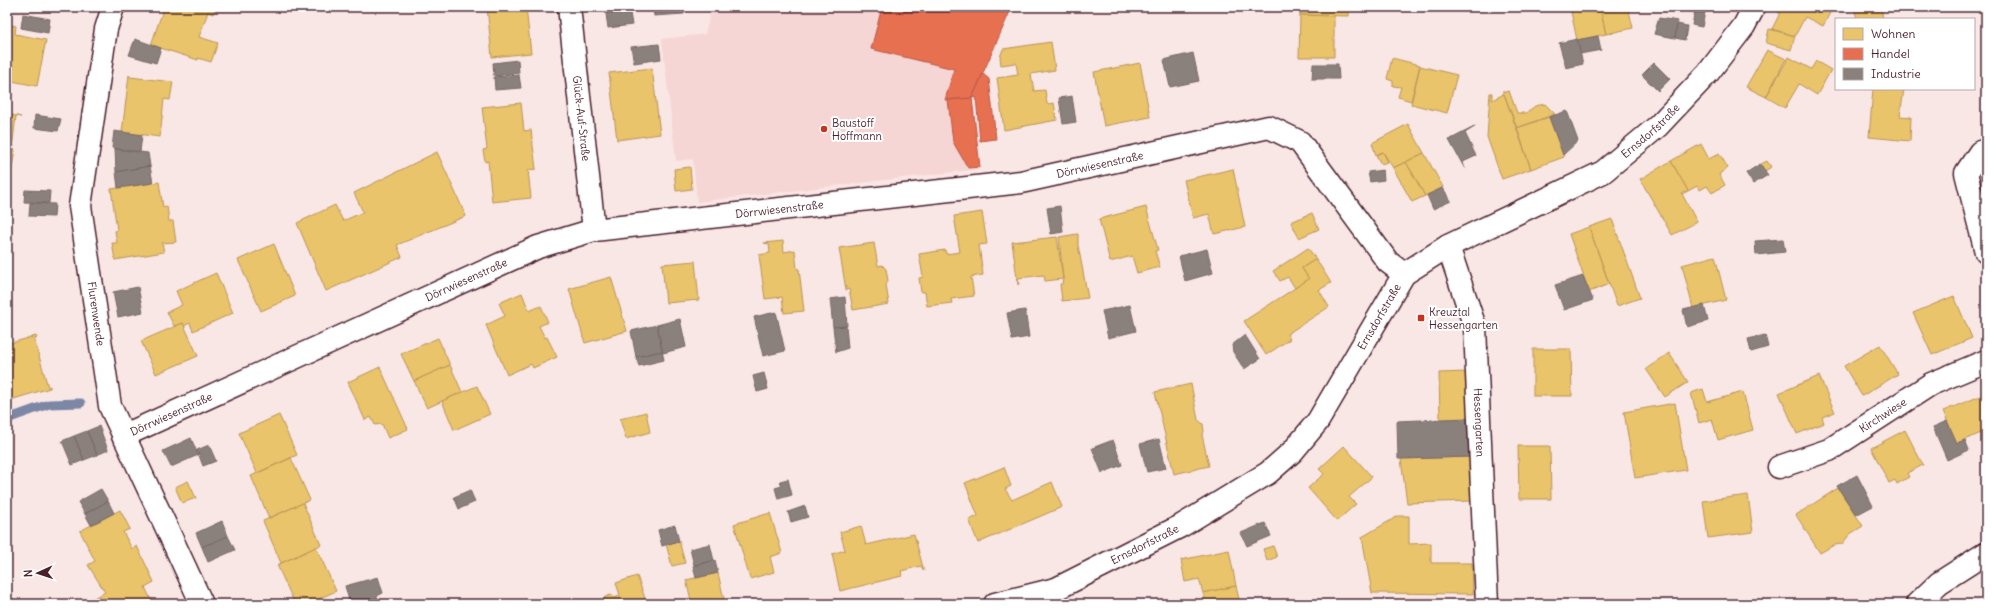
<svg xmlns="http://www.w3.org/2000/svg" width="1993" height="611" viewBox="0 0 1993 611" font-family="Delius,sans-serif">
<rect width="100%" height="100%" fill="#f9e7e6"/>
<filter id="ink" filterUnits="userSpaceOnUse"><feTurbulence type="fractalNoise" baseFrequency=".025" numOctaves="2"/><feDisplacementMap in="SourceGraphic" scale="8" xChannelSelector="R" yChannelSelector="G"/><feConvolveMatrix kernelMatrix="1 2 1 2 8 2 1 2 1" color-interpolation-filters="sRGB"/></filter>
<g filter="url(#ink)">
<!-- built -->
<polygon fill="#f5d6d4" points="712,7 1012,7 972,98 980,169 697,202 693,159 676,161 662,39 705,34"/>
<!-- homes -->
<g fill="#e9c46a" stroke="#b99257">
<polygon points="164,7 216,7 213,14 208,12 199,37 218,43 211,62 198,58 198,60 151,45"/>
<polygon points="487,7 526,7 531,53 492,57"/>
<polygon points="1300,7 1349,7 1349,16 1300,15"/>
<polygon points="1570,7 1600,7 1606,34 1577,40"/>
<polygon points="1600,7 1628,7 1633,28 1606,34"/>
<polygon points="1779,7 1833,7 1823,26 1805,17 1795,36 1772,29 1780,13 1777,11"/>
<polygon points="1854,7 1881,7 1883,19 1857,19"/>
<polygon points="1300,15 1334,16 1334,57 1299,57"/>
<polygon points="7,24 16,26 15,34 46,40 37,86 7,80"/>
<polygon points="1769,29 1795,36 1791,50 1766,43"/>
<polygon points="1051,42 1055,70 1031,74 1034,91 1045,90 1047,104 1054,103 1057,120 1004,130 997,78 1018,75 1016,63 1001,65 1000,57 1003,49"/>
<polygon points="1767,50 1786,59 1766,97 1746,87"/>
<polygon points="1789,57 1811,69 1816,61 1831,70 1817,95 1799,84 1785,108 1766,97"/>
<polygon points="1392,58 1420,65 1411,101 1398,97 1401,87 1393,86 1393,81 1387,79"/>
<polygon points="1140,63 1150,117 1104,126 1094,72"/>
<polygon points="1420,66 1457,75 1447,113 1411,104"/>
<polygon points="652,68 660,134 617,140 609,73"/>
<polygon points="129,75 130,77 173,82 170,100 164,99 160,137 122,132"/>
<polygon points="1873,89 1904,89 1900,116 1911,117 1910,141 1869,137"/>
<polygon points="1503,90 1505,92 1509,91 1517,113 1526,113 1535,106 1545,104 1555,114 1517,128 1504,94 1503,95"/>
<polygon points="1490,93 1492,93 1492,100 1504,94 1531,169 1502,179 1487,137"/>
<polygon points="521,103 524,131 531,130 536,169 528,170 531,198 492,202 488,161 485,162 483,150 487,149 482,107"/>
<polygon points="7,114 21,117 16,116 12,149 15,150 9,186 7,186"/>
<polygon points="1549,117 1564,157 1531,169 1517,128"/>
<polygon points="1408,124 1424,153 1393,168 1383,152 1376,155 1372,143"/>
<polygon points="1701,144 1709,159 1719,153 1728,168 1719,174 1725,185 1712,193 1707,186 1700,190 1697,186 1688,191 1671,161"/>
<polygon points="437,152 466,216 397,245 402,257 326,291 297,223 335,205 343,221 363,212 354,193"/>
<polygon points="1383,152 1388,162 1381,164 1376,155"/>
<polygon points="1424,153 1443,187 1425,196 1406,162"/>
<polygon points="1671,161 1688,191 1682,194 1697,222 1672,235 1640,179"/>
<polygon points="1767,161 1771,167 1765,171 1761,164"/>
<polygon points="1406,162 1425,196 1412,202 1393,168"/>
<polygon points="690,167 692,189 676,191 674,169"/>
<polygon points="1233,169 1245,227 1214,234 1209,214 1193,218 1184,180"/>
<polygon points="159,182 163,207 167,206 169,221 173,221 176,242 162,243 164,252 115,260 112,243 117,243 115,231 117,230 111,189"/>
<polygon points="1146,207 1158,250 1155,251 1160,267 1137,273 1132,256 1110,262 1099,219"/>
<polygon points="982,212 987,244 979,245 983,275 971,277 974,296 951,299 952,303 927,306 925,292 921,292 919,278 923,277 919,254 945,250 946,254 960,252 954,216"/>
<polygon points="1312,213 1319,229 1299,238 1291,222"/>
<polygon points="1612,219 1640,298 1617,306 1589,227"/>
<polygon points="1589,227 1609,284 1589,292 1569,234"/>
<polygon points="1077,234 1078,234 1078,245 1088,298 1062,301 1060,284 1062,284 1063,279 1059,237"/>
<polygon points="1057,237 1063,279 1045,281 1044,275 1018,278 1019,284 1018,285 1012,242"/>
<polygon points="783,241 784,252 795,250 797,269 799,269 804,311 784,313 782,297 765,299 759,255 770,253 769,244 764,243"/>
<polygon points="874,243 878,266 882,265 886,269 888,281 886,285 889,304 853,310 849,289 846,290 839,248"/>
<polygon points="274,244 295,296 261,311 238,260"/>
<polygon points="1308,248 1316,259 1302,268 1309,279 1295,288 1288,277 1280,281 1273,271"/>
<polygon points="1715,256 1726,300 1693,308 1682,265"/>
<polygon points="1316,259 1331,283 1319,290 1329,307 1287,334 1290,339 1266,355 1244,321 1309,279 1302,268"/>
<polygon points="695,261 699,300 666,303 662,264"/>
<polygon points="216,273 233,313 193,331 190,323 184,326 183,323 174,326 167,312 182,305 176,291"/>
<polygon points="611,277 627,331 585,343 569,289"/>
<polygon points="522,293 529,311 541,306 548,322 539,326 545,338 547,337 557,357 533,368 531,364 507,375 486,325 505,316 499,303"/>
<polygon points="1954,296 1972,338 1932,355 1913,313"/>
<polygon points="183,323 198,356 156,374 141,341"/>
<polygon points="36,336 37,338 34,339 48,387 50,386 50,388 7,401 7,344"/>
<polygon points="438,338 450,365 414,381 401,354"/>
<polygon points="1880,345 1898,374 1862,396 1844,366"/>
<polygon points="1533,349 1571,349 1572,396 1533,396"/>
<polygon points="1669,353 1688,382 1665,397 1646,369"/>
<polygon points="450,365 462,392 427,408 414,381"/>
<polygon points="380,367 408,429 388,438 382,424 375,425 371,417 365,420 348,382"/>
<polygon points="1468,372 1469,418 1440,419 1439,373"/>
<polygon points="1819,376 1835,412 1822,417 1824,423 1797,434 1779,393"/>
<polygon points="1191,384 1198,420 1203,424 1204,432 1202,435 1209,466 1174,474 1155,392"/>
<polygon points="477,386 490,414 454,430 442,401"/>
<polygon points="1703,389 1707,402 1743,392 1753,430 1718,440 1712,419 1699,423 1691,393"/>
<polygon points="1983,395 1986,401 1986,431 1957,443 1943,411"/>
<polygon points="1675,403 1686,470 1635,478 1624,412"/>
<polygon points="646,412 650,432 626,439 620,419"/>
<polygon points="279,415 297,455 257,473 239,433"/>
<polygon points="1905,430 1923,465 1907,473 1909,477 1897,484 1895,480 1889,483 1871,448"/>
<polygon points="1344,446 1372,477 1349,497 1356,504 1337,521 1308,488 1324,474 1319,469"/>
<polygon points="1518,446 1550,446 1551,499 1519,499"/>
<polygon points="1471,457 1473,501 1407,503 1401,459"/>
<polygon points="291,458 310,500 269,518 251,476"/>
<polygon points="1004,467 1011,486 1005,489 1012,500 1052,482 1062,507 978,543 969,520 978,516 965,483"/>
<polygon points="188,481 196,498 182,503 175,487"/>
<polygon points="1838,488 1863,526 1850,534 1842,544 1834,545 1820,553 1796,515"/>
<polygon points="1748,495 1753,532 1708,538 1703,501"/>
<polygon points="303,503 321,545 281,563 263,521"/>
<polygon points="120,510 130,529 123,532 132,549 137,546 154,582 145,587 151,600 144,604 92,604 90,600 105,592 88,565 95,561 80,531"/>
<polygon points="770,513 782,553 770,557 774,572 750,579 734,524"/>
<polygon points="1398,516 1409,516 1409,544 1431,543 1431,563 1472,563 1473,594 1372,593 1362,537"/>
<polygon points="861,526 866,545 914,534 924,571 921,566 901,571 902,576 840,591 832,554 845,550 840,532"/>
<polygon points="679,541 685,563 672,566 666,544"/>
<polygon points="1273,546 1277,557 1267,561 1263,549"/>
<polygon points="316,547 336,591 307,604 295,604 277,565"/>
<polygon points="1229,550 1236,586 1203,593 1199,579 1185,582 1181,560"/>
<polygon points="718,573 725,604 692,604 686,580"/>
<polygon points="637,576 647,604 603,604 605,597 611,595 615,598 620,595 616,583"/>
<polygon points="1236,586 1240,604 1205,604 1203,593"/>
</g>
<!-- shops -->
<g fill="#e76f51" stroke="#b85746">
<polygon points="882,7 1012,7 972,98 945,100 954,69 871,49"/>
<polygon points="983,74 989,79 996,139 980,141 976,97 972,98"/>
<polygon points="972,98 980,167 968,168 953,142 948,100"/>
</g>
<!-- industry -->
<g fill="#8a817c" stroke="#776464">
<polygon points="605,7 629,7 632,25 608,28"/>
<polygon points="653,7 684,7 684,14 654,16"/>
<polygon points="1695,10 1705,12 1702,27 1692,25"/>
<polygon points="23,14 50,19 48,33 21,28"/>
<polygon points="1659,18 1678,21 1675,38 1654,34"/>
<polygon points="1677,24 1687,26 1685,40 1675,38"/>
<polygon points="1598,36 1601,50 1580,54 1577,40"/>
<polygon points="135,39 161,48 156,63 129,55"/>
<polygon points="1577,39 1583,64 1566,68 1559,43"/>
<polygon points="659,44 661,59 634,63 631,47"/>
<polygon points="1193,53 1199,81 1170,87 1164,60"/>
<polygon points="518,60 519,73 494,76 493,63"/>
<polygon points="1654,63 1670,79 1658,91 1642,75"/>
<polygon points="1313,64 1338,64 1339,79 1312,79"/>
<polygon points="519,75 521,88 495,90 494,77"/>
<polygon points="1072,96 1076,122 1063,124 1059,98"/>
<polygon points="1567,111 1578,141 1563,155 1549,117"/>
<polygon points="35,115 61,119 58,131 34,128"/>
<polygon points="1476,126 1465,133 1476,156 1463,162 1465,169 1449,140"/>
<polygon points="114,131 142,135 140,152 112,148"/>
<polygon points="115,149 148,153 150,166 116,172"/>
<polygon points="1760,164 1768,175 1753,184 1746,173"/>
<polygon points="150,166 153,183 118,188 116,172"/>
<polygon points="1383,170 1384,180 1370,182 1368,172"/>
<polygon points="1443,188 1451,201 1433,209 1427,195"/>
<polygon points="25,190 50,191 49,203 24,202"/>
<polygon points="30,203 55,204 54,217 29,216"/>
<polygon points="1060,206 1063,232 1051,234 1047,208"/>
<polygon points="1783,239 1785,252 1756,255 1755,241"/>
<polygon points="1207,249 1213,273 1185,281 1179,256"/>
<polygon points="1583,276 1593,300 1564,310 1555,285"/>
<polygon points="138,287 143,312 118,317 113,292"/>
<polygon points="845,297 847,326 833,327 830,299"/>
<polygon points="1130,305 1136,331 1108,338 1102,311"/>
<polygon points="1704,305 1708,321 1687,327 1683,310"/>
<polygon points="1025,310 1029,337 1012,340 1007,313"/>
<polygon points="776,312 785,351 763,356 754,317"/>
<polygon points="680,319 686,347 663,353 657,325"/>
<polygon points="657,325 662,351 636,357 631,331"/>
<polygon points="846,326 848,348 836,352 833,327"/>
<polygon points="1245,335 1260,359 1244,369 1233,352 1232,345"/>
<polygon points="1765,335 1768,347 1751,352 1748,339"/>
<polygon points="662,351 664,360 639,366 636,357"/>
<polygon points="764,373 768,389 757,392 753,376"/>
<polygon points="1470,418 1472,457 1398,459 1397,421"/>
<polygon points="1947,421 1957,443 1965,440 1969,450 1947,460 1933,427"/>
<polygon points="99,426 108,450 97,455 87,431"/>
<polygon points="87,431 97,455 84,460 74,436"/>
<polygon points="74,436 84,460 72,465 62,441"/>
<polygon points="191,438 198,455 171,467 163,451"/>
<polygon points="1159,439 1166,468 1147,472 1140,444"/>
<polygon points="1113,440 1122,465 1102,473 1092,448"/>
<polygon points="209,445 216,461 203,466 197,450"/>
<polygon points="1857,475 1873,506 1856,515 1837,486"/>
<polygon points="788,479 792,495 778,499 775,488 782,486 780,481"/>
<polygon points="101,489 108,501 85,514 78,502"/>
<polygon points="470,490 475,502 459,509 454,497"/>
<polygon points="108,501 114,513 91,525 85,514"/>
<polygon points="805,506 808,517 791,522 788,512"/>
<polygon points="222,521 228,536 202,547 196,533"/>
<polygon points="1265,523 1271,536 1247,546 1241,533"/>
<polygon points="675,525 679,541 662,546 658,530"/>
<polygon points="228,536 235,550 208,562 202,547"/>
<polygon points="710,544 714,561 694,565 690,549"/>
<polygon points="715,560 718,573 696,578 693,566"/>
<polygon points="378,577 383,593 377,596 379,604 350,604 345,586"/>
</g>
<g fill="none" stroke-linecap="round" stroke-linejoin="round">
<!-- stream -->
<polyline stroke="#7c87a6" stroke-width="9" points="7,419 49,404 81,403"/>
<defs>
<g id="minor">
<path id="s1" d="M113 7 106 29 80 206 110 406 202 604"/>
<path id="s2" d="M569 7 594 230"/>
<polyline points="1986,150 1980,152 1966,173 1986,252"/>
<path id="s3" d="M1448 246 1475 327 1487 604"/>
<path id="s4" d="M123 436 538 247 594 230 1021 182 1269 127 1300 142 1388 262 1404 274"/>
<path id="s5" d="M1779 467 1829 450 1931 384 1986 361"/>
<path id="s6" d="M995 604 1056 589 1181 526 1268 473 1293 451 1318 421 1404 274 1448 246 1603 172 1658 126 1708 73 1744 26 1754 7"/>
<polyline points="1917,604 1939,583 1986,553"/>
</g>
</defs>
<!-- minor casing -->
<use href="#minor" stroke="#4a1f2b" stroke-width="25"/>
<!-- minor -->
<use href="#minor" stroke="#fff" stroke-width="22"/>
</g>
</g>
<!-- markers -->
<g fill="#c8321e" stroke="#fff" stroke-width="1.5">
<circle cx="824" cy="129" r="4"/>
<rect x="1417" y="314" width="8" height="8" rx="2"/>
</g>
<g text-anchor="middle" stroke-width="4" stroke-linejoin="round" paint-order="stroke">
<!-- street labels -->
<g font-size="11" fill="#4a1f2b" stroke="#fff">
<text dy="4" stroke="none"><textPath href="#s2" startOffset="112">Glück-Auf-Straße</textPath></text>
<text dy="4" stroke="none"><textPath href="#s6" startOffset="834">Ernsdorfstraße</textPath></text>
<text dy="4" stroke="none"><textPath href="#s4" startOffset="1025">Dörrwiesenstraße</textPath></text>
<text dy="4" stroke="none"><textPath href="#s4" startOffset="701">Dörrwiesenstraße</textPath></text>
<text dy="4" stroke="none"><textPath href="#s4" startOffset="377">Dörrwiesenstraße</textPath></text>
<text dy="4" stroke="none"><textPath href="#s1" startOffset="311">Flurenwende</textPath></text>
<text dy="4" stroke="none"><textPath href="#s6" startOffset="498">Ernsdorfstraße</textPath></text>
<text dy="4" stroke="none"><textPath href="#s4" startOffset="53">Dörrwiesenstraße</textPath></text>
<text dy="4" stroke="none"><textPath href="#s5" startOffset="117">Kirchwiese</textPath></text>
<text dy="4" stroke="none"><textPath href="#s3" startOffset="181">Hessengarten</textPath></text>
<text dy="4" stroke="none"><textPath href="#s6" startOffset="162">Ernsdorfstraße</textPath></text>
</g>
<!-- poi labels -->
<g font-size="11" fill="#4a1f2b" stroke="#fff" text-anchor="start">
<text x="832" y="127">Baustoff<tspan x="832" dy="13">Hoffmann</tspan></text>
<text x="1429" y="316">Kreuztal<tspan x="1429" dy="13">Hessengarten</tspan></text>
</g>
</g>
<!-- margin -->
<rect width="1993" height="611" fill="none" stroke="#fff" stroke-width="24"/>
<rect x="12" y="12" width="1969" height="587" fill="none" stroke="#4a1f2b" stroke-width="1.5" filter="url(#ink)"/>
<!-- legend -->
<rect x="1835" y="18" width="140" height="72" fill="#ffffff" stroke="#b7a5aa"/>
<rect x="1843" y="28" width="20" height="12" fill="#e9c46a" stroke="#b7a5aa"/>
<text x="1871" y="38" font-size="12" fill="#4a1f2b">Wohnen</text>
<rect x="1843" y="48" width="20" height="12" fill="#e76f51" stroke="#b7a5aa"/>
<text x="1871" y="58" font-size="12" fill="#4a1f2b">Handel</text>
<rect x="1843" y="68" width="20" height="12" fill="#8a817c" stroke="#b7a5aa"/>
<text x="1871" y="78" font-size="12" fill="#4a1f2b">Industrie</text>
<!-- north arrow -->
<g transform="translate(38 573) rotate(267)" stroke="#ffffff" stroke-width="3" paint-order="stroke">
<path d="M0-3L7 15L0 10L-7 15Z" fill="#4a1f2b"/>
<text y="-6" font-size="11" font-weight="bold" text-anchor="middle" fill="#4a1f2b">N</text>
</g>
</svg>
